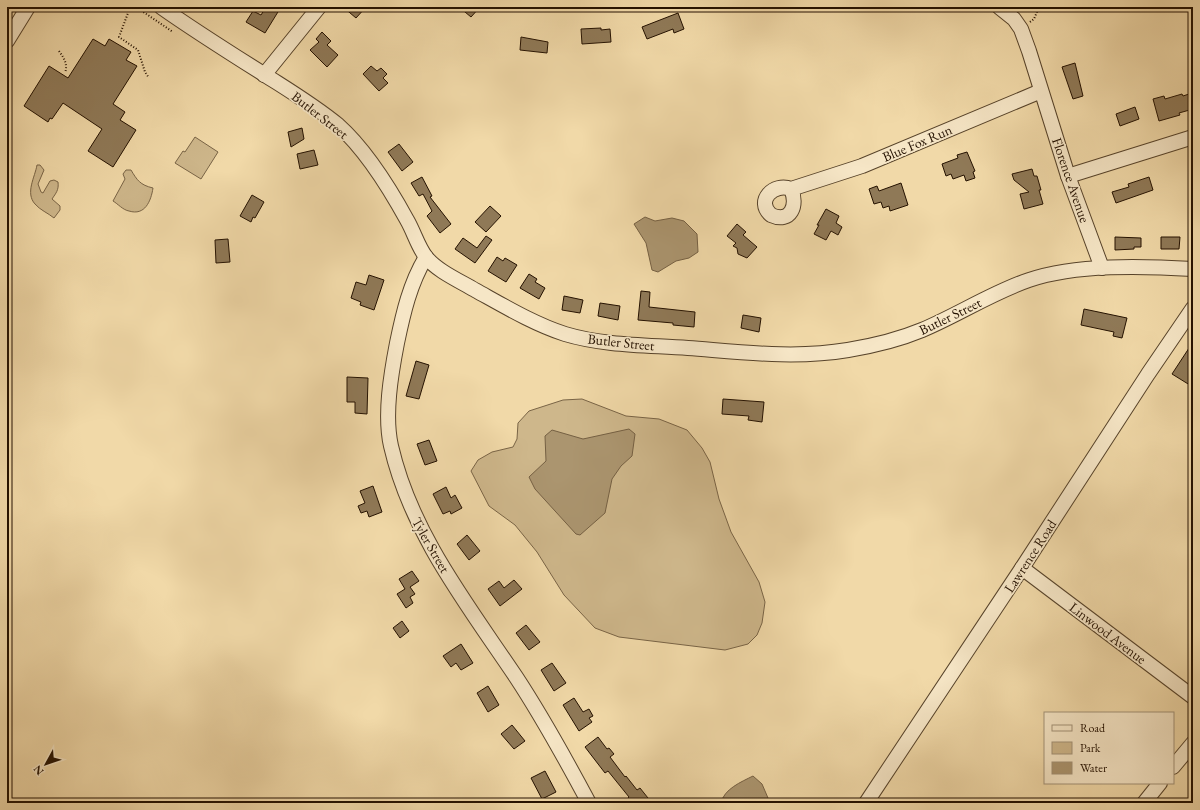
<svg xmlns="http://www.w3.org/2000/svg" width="1200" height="810" viewBox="0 0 1200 810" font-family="'EB Garamond',serif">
<rect width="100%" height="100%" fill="#f1d9a8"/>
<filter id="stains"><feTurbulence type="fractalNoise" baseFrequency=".005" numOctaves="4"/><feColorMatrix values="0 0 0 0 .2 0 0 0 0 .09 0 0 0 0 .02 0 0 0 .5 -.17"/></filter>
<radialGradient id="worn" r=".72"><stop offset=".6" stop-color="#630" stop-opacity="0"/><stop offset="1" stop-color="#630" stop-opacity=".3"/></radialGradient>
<!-- green -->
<g fill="#ceb78b" stroke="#796446">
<polygon points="195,137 218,152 201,179 175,163 183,151 185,152"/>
<path d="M37 165H40L44 170 38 184 41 192 43 193 50 181 54 180 58 182C59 190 56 193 52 199L60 206V210L54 218C48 213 40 210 35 204 25 193 35 177 37 165Z"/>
<path d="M126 170H131C137 180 140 185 153 188 151 201 145 216 129 211 123 210 118 204 113 201L125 179 123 174Z"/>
<polygon points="582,399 626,416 659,419 687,430 702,448 710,462 719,499 731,532 759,582 765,602 762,623 757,635 748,644 725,650 619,637 595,628 564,595 537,552 515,525 489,506 471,471 478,460 492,452 513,447 517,439 518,423 529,411 563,400"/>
</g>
<!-- water -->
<g fill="#ab956f" stroke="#756043">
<polygon points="645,217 655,221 672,218 684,221 697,234 698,252 689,258 676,261 658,272 652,270 646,243 634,224"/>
<polygon points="629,429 635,434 632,456 621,466 612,479 605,513 580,535 576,534 535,489 529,477 546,461 545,436 552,430 583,439"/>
<path d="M753 776 762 784 768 798 762 803H721C724 789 741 782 753 776Z"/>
</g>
<!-- building -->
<g fill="#8f7957" stroke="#241100">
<polygon points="266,7 281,7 265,33 246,22 253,11 261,15"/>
<polygon points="343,7 366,7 356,18"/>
<polygon points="459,7 480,7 471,17"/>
<polygon points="678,13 684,29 674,33 673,29 647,39 642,27"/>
<polygon points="601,28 601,30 610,29 611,42 582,44 581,29"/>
<polygon points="322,32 331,41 327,45 338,55 327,67 310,50 319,42 316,39"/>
<polygon points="521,37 548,42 547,53 520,50"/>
<polygon points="93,39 105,46 109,39 131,52 126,60 137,66 113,104 125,112 120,120 136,130 113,167 88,151 102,129 63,103 52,119 50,118 48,122 24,106 49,66 68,78"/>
<polygon points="1075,63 1083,96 1073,99 1062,67"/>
<polygon points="371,66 377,71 381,68 387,74 383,78 388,83 379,91 363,74"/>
<polygon points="1182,94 1183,96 1189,94 1193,109 1179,113 1180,115 1159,121 1153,99 1164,96 1165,99"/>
<polygon points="1135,107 1139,119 1120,126 1116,114"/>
<polygon points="302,128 304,139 291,147 288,132"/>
<polygon points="399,144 413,162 402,171 388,152"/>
<polygon points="314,150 318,165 300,169 297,154"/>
<polygon points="967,152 975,171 973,172 975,178 966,181 964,175 953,179 951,174 946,176 942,164 958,158 957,155"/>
<polygon points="1032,169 1034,176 1037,176 1041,190 1039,190 1043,204 1024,209 1020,194 1029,192 1014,180 1012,174"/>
<polygon points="422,177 432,196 430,197 451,224 440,233 427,216 432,211 423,194 419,196 411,183"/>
<polygon points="1149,177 1153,190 1116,203 1112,192 1129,187 1128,184"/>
<polygon points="901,183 908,205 890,211 889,206 883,208 881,202 874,204 869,189 877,186 879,191"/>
<polygon points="252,195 264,202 255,218 253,217 251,222 240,216"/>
<polygon points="490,206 501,216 486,232 475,222"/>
<polygon points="826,209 839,216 836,223 842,227 838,235 831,231 826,240 814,234 819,225 817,225"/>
<polygon points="737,224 746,232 743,235 757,247 747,258 738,254 737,248 733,246 736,243 727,236"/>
<polygon points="486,236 492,240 475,263 455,249 463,238 477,248"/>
<polygon points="1115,237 1141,238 1141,247 1134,247 1134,249 1115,250"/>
<polygon points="1161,237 1180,237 1179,249 1161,249"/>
<polygon points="228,239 230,262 216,263 215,240"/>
<polygon points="497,257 503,261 505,258 517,265 506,282 488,271"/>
<polygon points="529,274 537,279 535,282 545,288 539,299 520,288"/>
<polygon points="369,275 384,280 374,310 360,305 361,302 351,298 356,282 366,285"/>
<polygon points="641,291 650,292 649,307 695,312 694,327 673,325 673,323 638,320"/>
<polygon points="564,296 583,300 580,313 562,310"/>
<polygon points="600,303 620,306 618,320 598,316"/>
<polygon points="1084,309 1127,318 1122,338 1113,336 1114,332 1081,325"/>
<polygon points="743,315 761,318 759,332 741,328"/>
<polygon points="1193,342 1193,387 1172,374"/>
<polygon points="416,361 429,365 419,399 406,396"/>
<polygon points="347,377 368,378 367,414 355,413 355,402 347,402"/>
<polygon points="723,399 764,402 762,422 748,420 749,416 722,414"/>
<polygon points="429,440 437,461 425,465 417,444"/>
<polygon points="373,486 382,512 369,517 367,511 361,513 358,506 365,503 360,491"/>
<polygon points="446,487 451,498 455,495 462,508 451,514 450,511 443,514 433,494"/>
<polygon points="467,535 480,551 469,560 457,544"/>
<polygon points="412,571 419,581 410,587 415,594 410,597 413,603 406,608 397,594 405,589 399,579"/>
<polygon points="514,580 522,589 500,606 488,589 499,581 504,588"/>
<polygon points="402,621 409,631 400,638 393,628"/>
<polygon points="526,625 540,642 529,650 516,633"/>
<polygon points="461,644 473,663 461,670 456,663 451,667 443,656"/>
<polygon points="552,663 566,683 554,691 541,670"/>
<polygon points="488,686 499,705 488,712 477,693"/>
<polygon points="574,698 583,712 589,709 593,716 589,718 592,722 579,731 563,705"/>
<polygon points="512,725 525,741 514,749 501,734"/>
<polygon points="598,737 607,749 609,748 614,754 610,757 625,777 626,776 637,790 640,788 652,803 632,803 628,798 629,797 608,771 605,773 585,747"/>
<polygon points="545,771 556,792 542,799 531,778"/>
</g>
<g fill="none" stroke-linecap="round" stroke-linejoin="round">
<defs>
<g id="minor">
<path d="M161 7C195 31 230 53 265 75 290 91 315 106 338 125 365 149 390 189 407 220 414 232 418 247 426 257 437 271 460 281 475 290 504 306 534 324 565 334 605 346 647 345 688 348 741 352 795 359 848 350 872 346 898 340 922 330 958 315 991 293 1029 280 1076 264 1143 266 1193 269"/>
<polyline points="999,7 1014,19 1021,29 1029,51 1068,176 1102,268"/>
<polyline points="7,41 28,7"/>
<polyline points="264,75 319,7"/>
<polyline points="1068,176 1193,137"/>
<path d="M791 189C798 205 791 224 771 215 755 201 774 182 791 189L862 166 1041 91"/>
<path d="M426 257C410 283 403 314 397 343 391 374 384 415 391 446 411 533 467 604 516 677 543 718 566 760 589 803"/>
<polyline points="1022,568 1193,697"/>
<polyline points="1173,767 1193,743"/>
<polyline points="866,803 1022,568 1148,374 1193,308"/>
<polyline points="1144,803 1160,783"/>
</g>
</defs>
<!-- minor casing -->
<use href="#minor" stroke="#57432a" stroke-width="16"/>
<!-- path -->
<g stroke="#241100" stroke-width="2" stroke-dasharray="1 2" stroke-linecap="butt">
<polyline points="136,7 173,32"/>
<polyline points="127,8 128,13 119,37 138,50 145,72 149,78"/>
<polyline points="1030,22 1034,19 1039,7"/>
<path d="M59 51C64 58 68 64 65 73"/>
</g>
<!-- minor -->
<use href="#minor" stroke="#f6e6c6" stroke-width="14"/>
</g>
<g text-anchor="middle" stroke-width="3.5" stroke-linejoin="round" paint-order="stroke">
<!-- street labels -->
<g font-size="14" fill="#241100" stroke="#f6e6c6">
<text transform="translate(320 115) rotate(38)" y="5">Butler Street</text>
<text transform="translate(917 143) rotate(-23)" y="5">Blue Fox Run</text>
<text transform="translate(1071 180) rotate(71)" y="5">Florence Avenue</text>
<text transform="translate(950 316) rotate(-26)" y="5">Butler Street</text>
<text transform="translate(621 342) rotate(6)" y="5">Butler Street</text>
<text transform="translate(431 545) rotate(60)" y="5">Tyler Street</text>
<text transform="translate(1030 556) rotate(-57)" y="5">Lawrence Road</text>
<text transform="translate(1108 633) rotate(37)" y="5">Linwood Avenue</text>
</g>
</g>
<!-- margin -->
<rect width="1200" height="810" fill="none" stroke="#f1d9a8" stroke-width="24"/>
<rect x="8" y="8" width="1184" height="794" fill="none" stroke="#241100" stroke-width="2"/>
<rect x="12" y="12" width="1176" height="786" fill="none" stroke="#241100"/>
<!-- legend -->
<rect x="1044" y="712" width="130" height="72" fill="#f6e6c6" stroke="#a29177"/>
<rect x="1052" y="725" width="20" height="6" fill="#f6e6c6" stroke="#a29177"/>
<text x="1080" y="732" font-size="12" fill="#241100">Road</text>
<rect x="1052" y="742" width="20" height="12" fill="#ceb78b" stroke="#a29177"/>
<text x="1080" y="752" font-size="12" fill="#241100">Park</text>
<rect x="1052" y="762" width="20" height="12" fill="#ab956f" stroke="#a29177"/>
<text x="1080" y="772" font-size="12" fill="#241100">Water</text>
<!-- north arrow -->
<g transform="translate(46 764) rotate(230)" stroke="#f6e6c6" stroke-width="3" paint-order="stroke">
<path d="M0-3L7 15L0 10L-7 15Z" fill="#241100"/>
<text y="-6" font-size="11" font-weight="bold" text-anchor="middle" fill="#241100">N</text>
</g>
<rect width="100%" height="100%" filter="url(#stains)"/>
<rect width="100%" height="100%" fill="url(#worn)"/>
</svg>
